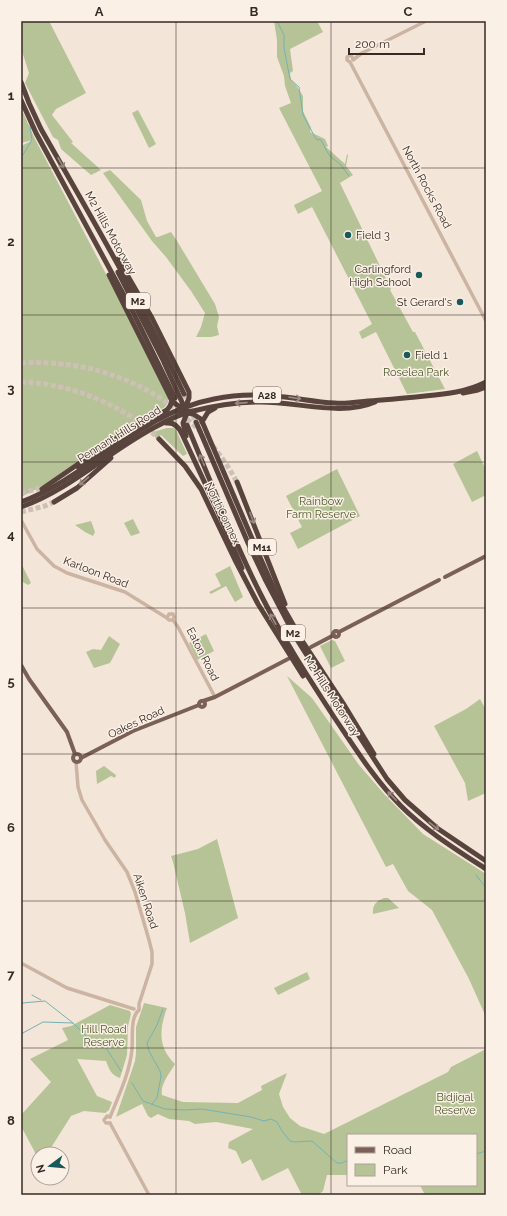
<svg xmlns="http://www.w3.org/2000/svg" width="507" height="1216" viewBox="0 0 507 1216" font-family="Raleway,sans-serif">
<rect width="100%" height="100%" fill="#f3e5d8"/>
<!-- green -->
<g fill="#b6c397">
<polygon points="21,21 49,21 86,93 56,109 52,115 73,142 71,143 101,170 91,175 61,149 58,140 53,137 25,83 29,73 21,48"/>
<polygon points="274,21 317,21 323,32 290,49 293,71 290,73 291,80 296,85 303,96 303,111 311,128 310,132 325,139 328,146 326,147 345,164 347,154 348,155 346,166 353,175 340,183 391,289 390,290 413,332 415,332 445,389 407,394 376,332 362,339 359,332 372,324 312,207 298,214 294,205 322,191 279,108 291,103 285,86 284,76 277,57 277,40"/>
<polygon points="21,108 35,139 127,314 169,399 165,407 119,432 44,485 21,497 21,146 33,140 21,143"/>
<polygon points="138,110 156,144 149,148 132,113"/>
<polygon points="110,170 141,200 147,221 156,237 158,237 171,232 177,241 215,304 219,317 217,326 219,335 211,337 196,337 201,327 205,313 191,291 166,257 152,241 103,173"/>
<polygon points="167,428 174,428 176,430 187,454 183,456 161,435 156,439 153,432"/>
<polygon points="477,451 486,470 486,495 472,502 453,464"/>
<polygon points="337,469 360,516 298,549 290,533 302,527 286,496"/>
<polygon points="133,519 140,533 131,536 124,523"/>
<polygon points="91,521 95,532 93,536 85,532 75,525"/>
<polygon points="21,563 31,583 28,585 21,581"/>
<polygon points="230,566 243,597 235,602 226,586 211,594 209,592 221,586 215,574"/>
<polygon points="206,634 214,651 197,660 189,643"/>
<polygon points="109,636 120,644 110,663 94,668 86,652 93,649 101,650"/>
<polygon points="332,640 335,641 345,661 331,668 320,646"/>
<polygon points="287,676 312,698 359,765 385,795 423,834 486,874 486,1017 469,979 432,910 408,891 393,864 386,867"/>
<polygon points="480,699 486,710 486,793 468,801 465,783 434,726 466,709"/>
<polygon points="104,766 116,775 115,778 111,776 97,784 96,771"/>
<polygon points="217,839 238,918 190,943 185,913 173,862 171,856 198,849"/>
<path d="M384 898H388L399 908 373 914C372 904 377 901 384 898Z"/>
<polygon points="307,972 310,979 278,995 274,988"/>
<path d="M144 1003 167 1008C159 1030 158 1047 175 1064 170 1073 160 1084 162 1095L183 1102 238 1103 262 1090 261 1086 287 1073 279 1094 283 1107 290 1118 300 1126 324 1134 448 1072 451 1067 486 1049V1195H425L420 1185H476V1135H348V1175H327L323 1191 318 1195H302L288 1168 262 1181 251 1159 242 1164 236 1151 228 1148 229 1142 253 1129 216 1122 195 1124 189 1121 169 1119 158 1114 151 1118 148 1116 142 1104 116 1117 135 1061 136 1053V1027Z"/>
<path d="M110 1005 130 1011 131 1014 128 1026 127 1055 120 1078C111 1075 109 1069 106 1061L77 1059 97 1096 112 1102 109 1110 105 1113 84 1111 71 1116 47 1154H38V1158L21 1126V1115L51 1082 30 1059 68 1040 62 1028 71 1026Z"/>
</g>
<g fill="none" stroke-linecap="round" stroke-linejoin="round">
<!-- stream -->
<g stroke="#75b2b2" stroke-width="1">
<polyline points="277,21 284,35 284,48 290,79 299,87 303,115 316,139 321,140 329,155 341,165 349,176"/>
<polyline points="21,158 32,140 30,126"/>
<polyline points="476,875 486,888"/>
<polyline points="32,995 41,1000"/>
<polyline points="22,1003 45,1001 73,1023 87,1037 100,1043 106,1048 121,1071"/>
<polyline points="21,1034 43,1022 73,1023"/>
<polyline points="132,1083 143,1101 165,1109 184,1110 202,1109 251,1117 264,1121 271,1119 277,1122 282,1131 290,1141 294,1142 312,1141 337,1163 342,1163 348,1160"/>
<polyline points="152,1104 157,1098 161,1076 160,1071 149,1051 147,1043 157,1025 163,1009"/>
<polyline points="476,1154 486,1151"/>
</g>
<!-- highway-tunnel -->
<g stroke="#cdc0b4" stroke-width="5" stroke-dasharray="5 2.5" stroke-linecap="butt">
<path d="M21 363C114 358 192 401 237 482"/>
<path d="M21 382C62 383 101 397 135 419 144 425 152 432 159 439"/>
<polyline points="184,394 196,422"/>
<polyline points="21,493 45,487"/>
<polyline points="21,512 45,506 54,502"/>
</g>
<!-- minor -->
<g stroke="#ccb4a3" stroke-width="3.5">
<polyline points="353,59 351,55 347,57 347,60 350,62 486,321"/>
<polyline points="353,60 362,53 426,21"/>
<polyline points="21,520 37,549 54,566 67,573 125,592 167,618 169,620 173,620"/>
<polyline points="167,618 169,614 173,614 174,617 173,620"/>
<polyline points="173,620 178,627 215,697"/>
<path d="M76 762 78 787 82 800 105 840 127 872 135 892 149 940 152 952V964L139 1004V1010C130 1017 133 1038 132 1049 130 1072 119 1095 110 1117"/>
<polyline points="21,963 67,988 134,1009"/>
<polyline points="110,1123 149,1195"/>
<polyline points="110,1123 106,1123 104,1120 107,1116 110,1117"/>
</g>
<!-- major -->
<g stroke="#7a6056" stroke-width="4">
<polyline points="445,577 486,556"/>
<circle cx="336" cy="634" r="3"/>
<polyline points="339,632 439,580"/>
<polyline points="311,647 334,635"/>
<polyline points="21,665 29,679 67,732 75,754"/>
<polyline points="203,701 215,697 288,659"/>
<circle cx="202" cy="704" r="3"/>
<circle cx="77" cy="758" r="4"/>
<polyline points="81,758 133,731 199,705"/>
</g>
<!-- highway -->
<g stroke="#58443c" stroke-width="5">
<path d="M21 82 29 103 41 129C91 217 142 303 184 394"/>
<polyline points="21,100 36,133 133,312 175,398"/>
<polyline points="118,259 152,318 189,392 189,398 185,408"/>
<polyline points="118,272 162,358 186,411"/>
<polyline points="109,275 172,401 177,405 185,409"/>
<polyline points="463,393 478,390 486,387"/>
<polyline points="177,411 193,414 201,419 259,555 279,600 303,642 343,703 374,754"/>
<polyline points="196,422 248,543 265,579 296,638 338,705 348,719 387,779 405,800 437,828 486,861"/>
<polyline points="202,422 208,412 215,408"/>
<path d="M166 423C174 422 179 427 182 434L217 509 242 568"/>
<path d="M187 425C211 482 233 540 261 595 282 637 308 677 334 717 355 748 374 779 401 806 426 831 457 850 486 869"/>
<polyline points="186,436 183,423 188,411"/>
<polyline points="159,439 185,466 201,489 235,560 258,604 303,676"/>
<polyline points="78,467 116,442"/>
<polyline points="237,482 285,604"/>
<polyline points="42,489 123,433 167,410 170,406 172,401"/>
<path d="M21 502C90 476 140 413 214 399 233 395 253 394 272 396 293 397 313 402 335 403 346 404 356 402 368 401 387 400 406 398 425 396 446 394 467 392 486 382"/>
<polyline points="54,502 77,488 111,458"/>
<path d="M21 507C72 489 111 449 159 425 168 420 179 415 189 412 212 406 235 402 258 402 295 401 341 417 375 402"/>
</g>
</g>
<!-- one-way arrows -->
<defs><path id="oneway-shaft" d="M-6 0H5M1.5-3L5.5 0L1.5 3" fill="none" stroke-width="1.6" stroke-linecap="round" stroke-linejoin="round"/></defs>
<g stroke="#998980">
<use href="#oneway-shaft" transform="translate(61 163) rotate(61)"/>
<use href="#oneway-shaft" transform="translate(295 398) rotate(8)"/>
<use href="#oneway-shaft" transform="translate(241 403) rotate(176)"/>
<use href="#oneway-shaft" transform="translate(202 460) rotate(-113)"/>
<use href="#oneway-shaft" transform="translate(84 481) rotate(139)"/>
<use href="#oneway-shaft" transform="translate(252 518) rotate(69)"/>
<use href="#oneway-shaft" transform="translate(273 619) rotate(-119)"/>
<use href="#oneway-shaft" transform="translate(392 796) rotate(-134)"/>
<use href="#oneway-shaft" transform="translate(434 826) rotate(38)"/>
</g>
<!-- grid -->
<path fill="none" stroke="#372a26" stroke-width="1" stroke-opacity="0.55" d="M176 21V1195M331 21V1195M21 168H486M21 315H486M21 462H486M21 608H486M21 754H486M21 901H486M21 1048H486"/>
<!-- markers -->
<g fill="#185a5b" stroke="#fbf0e5" stroke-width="1.5">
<circle cx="348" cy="235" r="4"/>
<circle cx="419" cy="275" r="4"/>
<circle cx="460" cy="302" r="4"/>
<circle cx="407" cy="355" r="4"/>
</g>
<g text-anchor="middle" stroke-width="3" stroke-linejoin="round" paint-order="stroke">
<!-- shield labels -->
<g fill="#fbf0e5" stroke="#72655f" stroke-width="1">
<rect x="126" y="293" width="24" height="16" rx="3"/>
<rect x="253" y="387" width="28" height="16" rx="3"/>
<rect x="248" y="539" width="28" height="16" rx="3"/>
<rect x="281" y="625" width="24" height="16" rx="3"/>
</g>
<g font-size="10" font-weight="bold" fill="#372a26">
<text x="138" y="305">M2</text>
<text x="267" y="399">A28</text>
<text x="262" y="551">M11</text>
<text x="293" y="637">M2</text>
</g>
<!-- street labels -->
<g font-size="11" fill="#372a26" stroke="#fbf0e5">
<text transform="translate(427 187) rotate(62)" y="4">North Rocks Road</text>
<text transform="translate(111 233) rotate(61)" y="4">M2 Hills Motorway</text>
<text transform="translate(119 434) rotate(-32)" y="4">Pennant Hills Road</text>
<text transform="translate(223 513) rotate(64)" y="4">NorthConnex</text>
<text transform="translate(96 572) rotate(21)" y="4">Karloon Road</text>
<text transform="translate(203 654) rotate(63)" y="4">Eaton Road</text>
<text transform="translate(332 696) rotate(57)" y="4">M2 Hills Motorway</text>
<text transform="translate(136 722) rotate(-25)" y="4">Oakes Road</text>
<text transform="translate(146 901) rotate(72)" y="4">Aiken Road</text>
</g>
<!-- poi labels -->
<g font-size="11" fill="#372a26" stroke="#fbf0e5" text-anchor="start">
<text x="356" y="239">Field 3</text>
<text x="411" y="273" text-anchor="end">Carlingford<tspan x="411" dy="13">High School</tspan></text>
<text x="452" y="306" text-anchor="end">St Gerard's</text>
<text x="415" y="359">Field 1</text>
</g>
<!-- park labels -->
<g font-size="11" fill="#485728" stroke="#fbf0e5">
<text x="416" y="376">Roselea Park</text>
<text x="321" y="505">Rainbow<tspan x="321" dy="13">Farm Reserve</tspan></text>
<text x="104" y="1033">Hill Road<tspan x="104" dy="13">Reserve</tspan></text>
<text x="455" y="1101">Bidjigal<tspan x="455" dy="13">Reserve</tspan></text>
</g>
</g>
<!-- border -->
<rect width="507" height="1216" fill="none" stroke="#fbf0e5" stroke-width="44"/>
<!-- legend -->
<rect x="347" y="1134" width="130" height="52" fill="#fbf0e5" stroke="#ada199"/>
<rect x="355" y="1147" width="20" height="6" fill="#7a6056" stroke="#ada199"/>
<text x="383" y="1154" font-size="12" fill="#372a26">Road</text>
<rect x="355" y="1164" width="20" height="12" fill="#b6c397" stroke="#ada199"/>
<text x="383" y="1174" font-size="12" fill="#372a26">Park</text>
<!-- north arrow -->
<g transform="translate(50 1166) rotate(254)"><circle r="19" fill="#fbf0e5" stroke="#ada199"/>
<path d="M0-3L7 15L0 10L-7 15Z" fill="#185a5b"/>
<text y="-6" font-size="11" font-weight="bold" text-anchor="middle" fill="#372a26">N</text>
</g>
<!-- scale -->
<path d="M349 48v6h75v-6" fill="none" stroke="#372a26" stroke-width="2"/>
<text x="355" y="48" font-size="12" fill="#372a26" stroke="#fbf0e5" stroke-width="3" paint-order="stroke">200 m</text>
<rect x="22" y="22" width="463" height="1172" fill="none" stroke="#372a26" stroke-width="1.5"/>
<g font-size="13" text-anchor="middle" font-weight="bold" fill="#372a26">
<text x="99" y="16">A</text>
<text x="254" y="16">B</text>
<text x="408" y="16">C</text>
<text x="11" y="100">1</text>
<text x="11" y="246">2</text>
<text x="11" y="393">3</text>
<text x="11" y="539">4</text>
<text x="11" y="686">5</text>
<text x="11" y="832">6</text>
<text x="11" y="979">7</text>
<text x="11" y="1125">8</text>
</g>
</svg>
